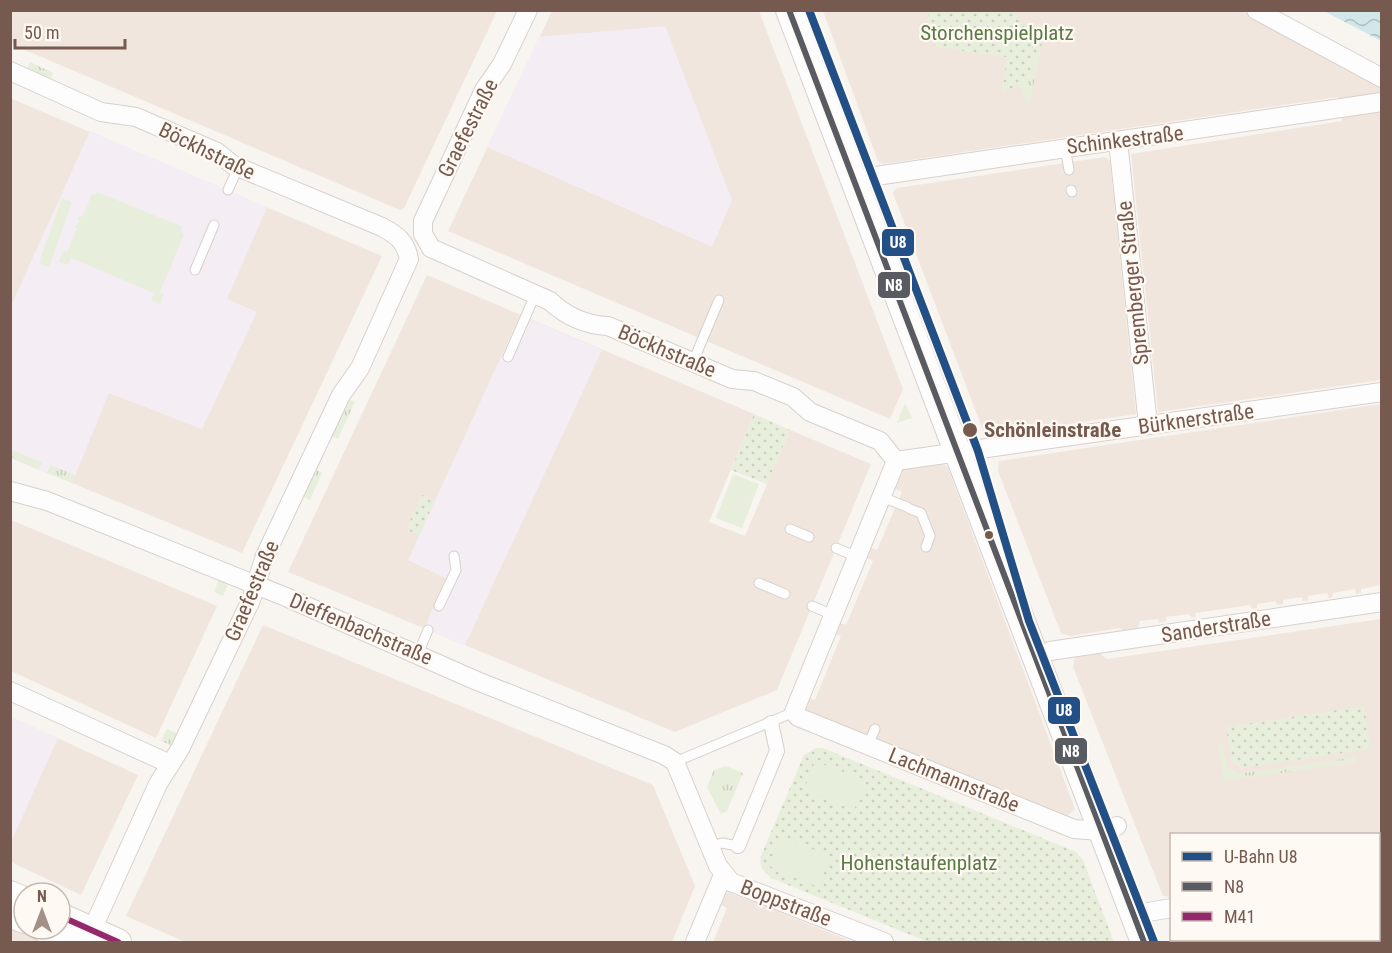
<svg xmlns="http://www.w3.org/2000/svg" width="1392" height="953" viewBox="0 0 1392 953" font-family="'Roboto Condensed',sans-serif">
<defs>
<pattern id="grass-tufts" width="24" height="20" patternUnits="userSpaceOnUse" patternTransform="scale(1.5)"><rect width="24" height="20" fill="#e8eedc"/><path d="M3 7l-1-3M5 7V3M7 7l1-3M15 17l-1-3M17 17v-4M19 17l1-3" fill="none" stroke="#cacebf"/></pattern>
<pattern id="park-dots" width="8" height="8" patternUnits="userSpaceOnUse" patternTransform="scale(1.5)"><rect width="8" height="8" fill="#e8eedc"/><path d="M2 2h.1M6 6h.1" fill="none" stroke="#cacebf" stroke-width="1.8" stroke-linecap="round"/></pattern>
<pattern id="water-waves" width="16" height="10" patternUnits="userSpaceOnUse" patternTransform="scale(1.5)"><rect width="16" height="10" fill="#d2e8e8"/><path d="M0 5q4-4 8 0t8 0" fill="none" stroke="#afbfbe"/></pattern>
</defs>
<rect width="100%" height="100%" fill="#f8f4f0"/>
<!-- residential -->
<g fill="#f0e6de">
<polygon points="11,10 497,10 497,11 404,208 400,210 11,44"/>
<polygon points="552,11 759,11 903,389 890,419 448,231"/>
<polygon points="823,11 1244,11 1381,86 1381,93 1340,102 1338,97 883,164 878,161"/>
<polygon points="10,98 382,256 242,553 11,458"/>
<polygon points="1381,109 1381,380 1158,412 1131,154 1342,121 1342,117"/>
<polygon points="1105,157 1110,161 1136,414 989,436 984,433 893,193 897,188"/>
<polygon points="427,275 754,414 709,522 745,536 790,430 871,464 777,690 675,732 288,572"/>
<polygon points="1381,404 1381,585 1361,589 1361,593 1356,594 1355,589 1333,593 1333,597 1329,598 1327,593 1308,596 1308,601 1303,601 1302,597 1283,600 1283,604 1277,605 1276,601 1257,604 1257,608 1253,609 1250,605 1195,613 1196,617 1192,618 1189,614 1166,617 1167,621 1159,623 1158,619 1140,621 1137,631 1126,633 1120,628 1070,636 1061,633 998,471 999,461"/>
<polygon points="941,462 948,468 1075,809 1066,817 804,710 807,697 815,700 841,636 833,633 837,622 846,625 873,561 865,557 868,547 877,550 902,492 894,488 903,468"/>
<polygon points="11,520 217,606 156,738 11,671"/>
<polygon points="1381,619 1381,865 1379,866 1378,834 1172,834 1171,897 1163,896 1073,667 1075,657 1081,653 1097,651 1107,659"/>
<polygon points="263,625 653,785 695,886 672,942 185,942 126,916"/>
<polygon points="11,717 138,775 81,895 11,862"/>
<polygon points="1381,890 1381,942 1179,942 1178,940 1378,940 1379,893"/>
<polygon points="729,892 731,893 853,942 713,942 727,908 719,904 724,894"/>
<polygon points="11,927 44,942 11,942"/>
</g>
<!-- education -->
<g fill="#f4edf4">
<polygon points="665,26 732,200 712,247 487,147 539,37"/>
<polygon points="90,131 267,207 227,299 257,312 202,429 109,393 72,483 11,458 11,306"/>
<polygon points="520,315 602,350 465,645 424,628 447,579 408,560"/>
<polygon points="11,717 58,738 11,842"/>
</g>
<!-- grass -->
<g fill="url(#grass-tufts)">
<polygon points="1040,53 1029,106 1019,86 1033,73 1029,65"/>
<polygon points="30,62 53,73 50,82 25,74"/>
<polygon points="348,399 355,402 338,439 329,435"/>
<polygon points="905,403 912,418 897,423"/>
<polygon points="11,450 42,462 39,470 11,458"/>
<polygon points="50,465 75,475 72,483 47,473"/>
<polygon points="315,469 322,473 310,500 300,495"/>
<polygon points="219,579 229,583 223,596 214,592"/>
<polygon points="167,729 178,734 173,746 161,741"/>
<polygon points="1218,744 1222,744 1228,768 1239,774 1356,757 1356,762 1224,781"/>
<polygon points="726,766 743,773 727,811 721,814 707,787 714,770"/>
</g>
<!-- park -->
<g fill="url(#park-dots)">
<polygon points="927,11 1017,11 1016,18 1044,33 1040,53 1030,65 1033,73 1023,84 1002,92 1007,57 935,47"/>
<polygon points="754,414 790,430 767,484 731,470"/>
<polygon points="422,495 435,501 419,535 406,529"/>
<polygon points="1364,706 1370,749 1241,768 1231,761 1226,727"/>
<polygon points="816,748 823,748 1076,852 1083,860 1114,942 928,942 771,878 762,869 760,858 804,755"/>
</g>
<!-- pitch -->
<g fill="#e8eedc">
<polygon points="97,192 183,227 181,232 184,234 160,292 164,294 160,304 151,300 154,293 71,258 68,265 59,262 63,251 67,252 77,229 74,227 80,221 77,219 79,216 82,217 92,194 96,195"/>
<polygon points="62,198 72,202 49,267 39,263"/>
<polygon points="733,474 759,484 742,528 716,518"/>
<polygon points="815,761 866,781 854,810 804,790"/>
<polygon points="781,836 831,857 818,887 769,866"/>
</g>
<!-- water -->
<polygon fill="url(#water-waves)" points="1324,11 1381,11 1381,41"/>
<g fill="none" stroke-linecap="round" stroke-linejoin="round">
<defs>
<g id="service">
<polyline points="1065,147 1069,170"/>
<polyline points="228,190 238,168"/>
<polyline points="1071,190 1072,192"/>
<polyline points="195,270 214,225"/>
<polyline points="508,357 535,295"/>
<polyline points="693,362 719,300"/>
<polyline points="882,497 907,507"/>
<polyline points="910,509 921,513 930,536 926,547"/>
<polyline points="790,529 809,537"/>
<polyline points="836,548 857,557"/>
<polyline points="759,583 785,594"/>
<polyline points="439,606 456,570 454,556"/>
<polyline points="812,606 833,615"/>
<polyline points="418,654 428,630"/>
<polyline points="868,745 875,729"/>
<polyline points="675,762 794,712"/>
<polyline points="709,847 722,843 738,846"/>
</g>
<polyline id="pedestrian" points="738,846 777,751 771,723"/>
<g id="minor">
<path d="M528 10 502 64 484 90 423 221V234L431 248 550 301C567 317 585 325 608 326L732 379 754 381 793 397 810 412 880 441 896 461"/>
<polyline points="1256,10 1382,78"/>
<path d="M10 71 101 112 136 117 217 152 233 165 382 227C397 235 406 242 409 259L360 368 341 395 265 556 251 600 180 749 158 784 87 941"/>
<polyline points="1118,141 1148,425"/>
<polyline points="869,177 1382,102"/>
<polyline points="896,461 794,712 798,717 1074,829 1100,831 1117,826"/>
<polyline points="896,461 1382,392"/>
<polyline points="10,491 47,501 286,597 477,681 664,755 675,762 718,866 731,882 884,942"/>
<polyline points="1050,651 1382,602"/>
<polyline points="10,691 170,764"/>
<polyline points="1378,876 1382,876"/>
<polyline points="1148,912 1172,908"/>
<polyline points="695,942 723,875"/>
</g>
<g id="secondary">
<polyline points="789,10 1144,942"/>
<polyline points="10,894 24,900"/>
<polyline points="10,914 24,920"/>
<polyline points="60,916 118,942"/>
<polyline points="44,929 74,942"/>
</g>
</defs>
<!-- service casing -->
<use href="#service" stroke="#d7d0cc" stroke-width="11"/>
<!-- pedestrian casing -->
<use href="#pedestrian" stroke="#d7d0cc" stroke-width="16"/>
<!-- minor casing -->
<use href="#minor" stroke="#d7d0cc" stroke-width="20"/>
<!-- secondary casing -->
<use href="#secondary" stroke="#d8d0cc" stroke-width="28"/>
<!-- service -->
<use href="#service" stroke="#fefdfd" stroke-width="9"/>
<!-- pedestrian -->
<use href="#pedestrian" stroke="#fefdfd" stroke-width="14"/>
<!-- minor -->
<use href="#minor" stroke="#fefdfd" stroke-width="18"/>
<!-- secondary -->
<use href="#secondary" stroke="#fefdfd" stroke-width="26"/>
<defs>
<polyline id="bus-1" points="789,10 1144,942"/>
<polyline id="bus-2" points="60,916 118,942"/>
</defs>
<!-- bus-1 casing -->
<use href="#bus-1" stroke="#fef9f3" stroke-width="10"/>
<!-- bus-2 casing -->
<use href="#bus-2" stroke="#fef9f3" stroke-width="10"/>
<!-- bus-1 -->
<use href="#bus-1" stroke="#595b62" stroke-width="6"/>
<!-- bus-2 -->
<use href="#bus-2" stroke="#95276e" stroke-width="6"/>
<defs>
<polyline id="metro-1" points="809,10 978,451 1029,621 1154,942"/>
</defs>
<!-- metro-1 casing -->
<use href="#metro-1" stroke="#fef9f3" stroke-width="12"/>
<!-- metro-1 -->
<use href="#metro-1" stroke="#224f86" stroke-width="8"/>
</g>
<!-- markers -->
<g fill="#765a50" stroke="#fef9f3" stroke-width="2">
<circle cx="970" cy="430" r="8"/>
<circle cx="989" cy="535" r="5"/>
</g>
<g text-anchor="middle" stroke-width="4.5" stroke-linejoin="round" paint-order="stroke">
<!-- park labels -->
<g font-size="21" fill="#5c7b48" stroke="#fef9f3">
<text x="997" y="40">Storchenspielplatz</text>
<text x="919" y="870">Hohenstaufenplatz</text>
</g>
<!-- street labels -->
<g font-size="21" fill="#765a50" stroke="#fef9f3">
<text transform="translate(468 128) rotate(-63)" y="7">Graefestraße</text>
<text transform="translate(1125 140) rotate(-7)" y="7">Schinkestraße</text>
<text transform="translate(207 151) rotate(26)" y="7">Böckhstraße</text>
<text transform="translate(1133 283) rotate(-96)" y="7">Spremberger Straße</text>
<text transform="translate(667 351) rotate(23)" y="7">Böckhstraße</text>
<text transform="translate(1196 419) rotate(-8)" y="7">Bürknerstraße</text>
<text transform="translate(252 591) rotate(-67)" y="7">Graefestraße</text>
<text transform="translate(1216 627) rotate(-9)" y="7">Sanderstraße</text>
<text transform="translate(361 629) rotate(23)" y="7">Dieffenbachstraße</text>
<text transform="translate(954 780) rotate(22)" y="7">Lachmannstraße</text>
<text transform="translate(786 903) rotate(21)" y="7">Boppstraße</text>
</g>
<!-- stop labels -->
<g font-size="21" font-weight="bold" fill="#765a50" stroke="#fef9f3" text-anchor="start">
<text x="984" y="437">Schönleinstraße</text>
</g>
</g>
<g stroke="#fef9f3" stroke-width="2">
<rect x="881" y="228" width="34" height="29" rx="6" fill="#224f86"/>
<rect x="877" y="271" width="34" height="28" rx="6" fill="#595b62"/>
<rect x="1047" y="696" width="34" height="29" rx="6" fill="#224f86"/>
<rect x="1054" y="737" width="34" height="28" rx="6" fill="#595b62"/>
</g>
<g font-size="16" text-anchor="middle" font-weight="bold" fill="#fff">
<text x="898" y="248">U8</text>
<text x="894" y="291">N8</text>
<text x="1064" y="716">U8</text>
<text x="1071" y="757">N8</text>
</g>
<!-- border -->
<rect width="1392" height="953" fill="none" stroke="#765a50" stroke-width="24"/>
<!-- legend -->
<rect x="1170" y="833" width="210" height="108" fill="#fef9f3" stroke="#c8b9b2" stroke-width="1.5"/>
<rect x="1182" y="852" width="30" height="9" fill="#224f86" stroke="#c8b9b2" stroke-width="1.5"/>
<text x="1224" y="863" font-size="18" fill="#765a50">U-Bahn U8</text>
<rect x="1182" y="882" width="30" height="9" fill="#595b62" stroke="#c8b9b2" stroke-width="1.5"/>
<text x="1224" y="893" font-size="18" fill="#765a50">N8</text>
<rect x="1182" y="912" width="30" height="9" fill="#95276e" stroke="#c8b9b2" stroke-width="1.5"/>
<text x="1224" y="923" font-size="18" fill="#765a50">M41</text>
<!-- north arrow -->
<g transform="translate(42 911)"><circle r="28" fill="#fef9f3" stroke="#c8b9b2" stroke-width="1.5"/>
<path d="M0-4.5L10 22L0 15L-10 22Z" fill="#a49088"/>
<text y="-9" font-size="16" font-weight="bold" text-anchor="middle" fill="#765a50">N</text>
</g>
<!-- scale -->
<path d="M15 39v9h110v-9" fill="none" stroke="#765a50" stroke-width="3"/>
<text x="24" y="39" font-size="18" fill="#765a50" stroke="#fef9f3" stroke-width="4.5" paint-order="stroke">50 m</text>
</svg>
